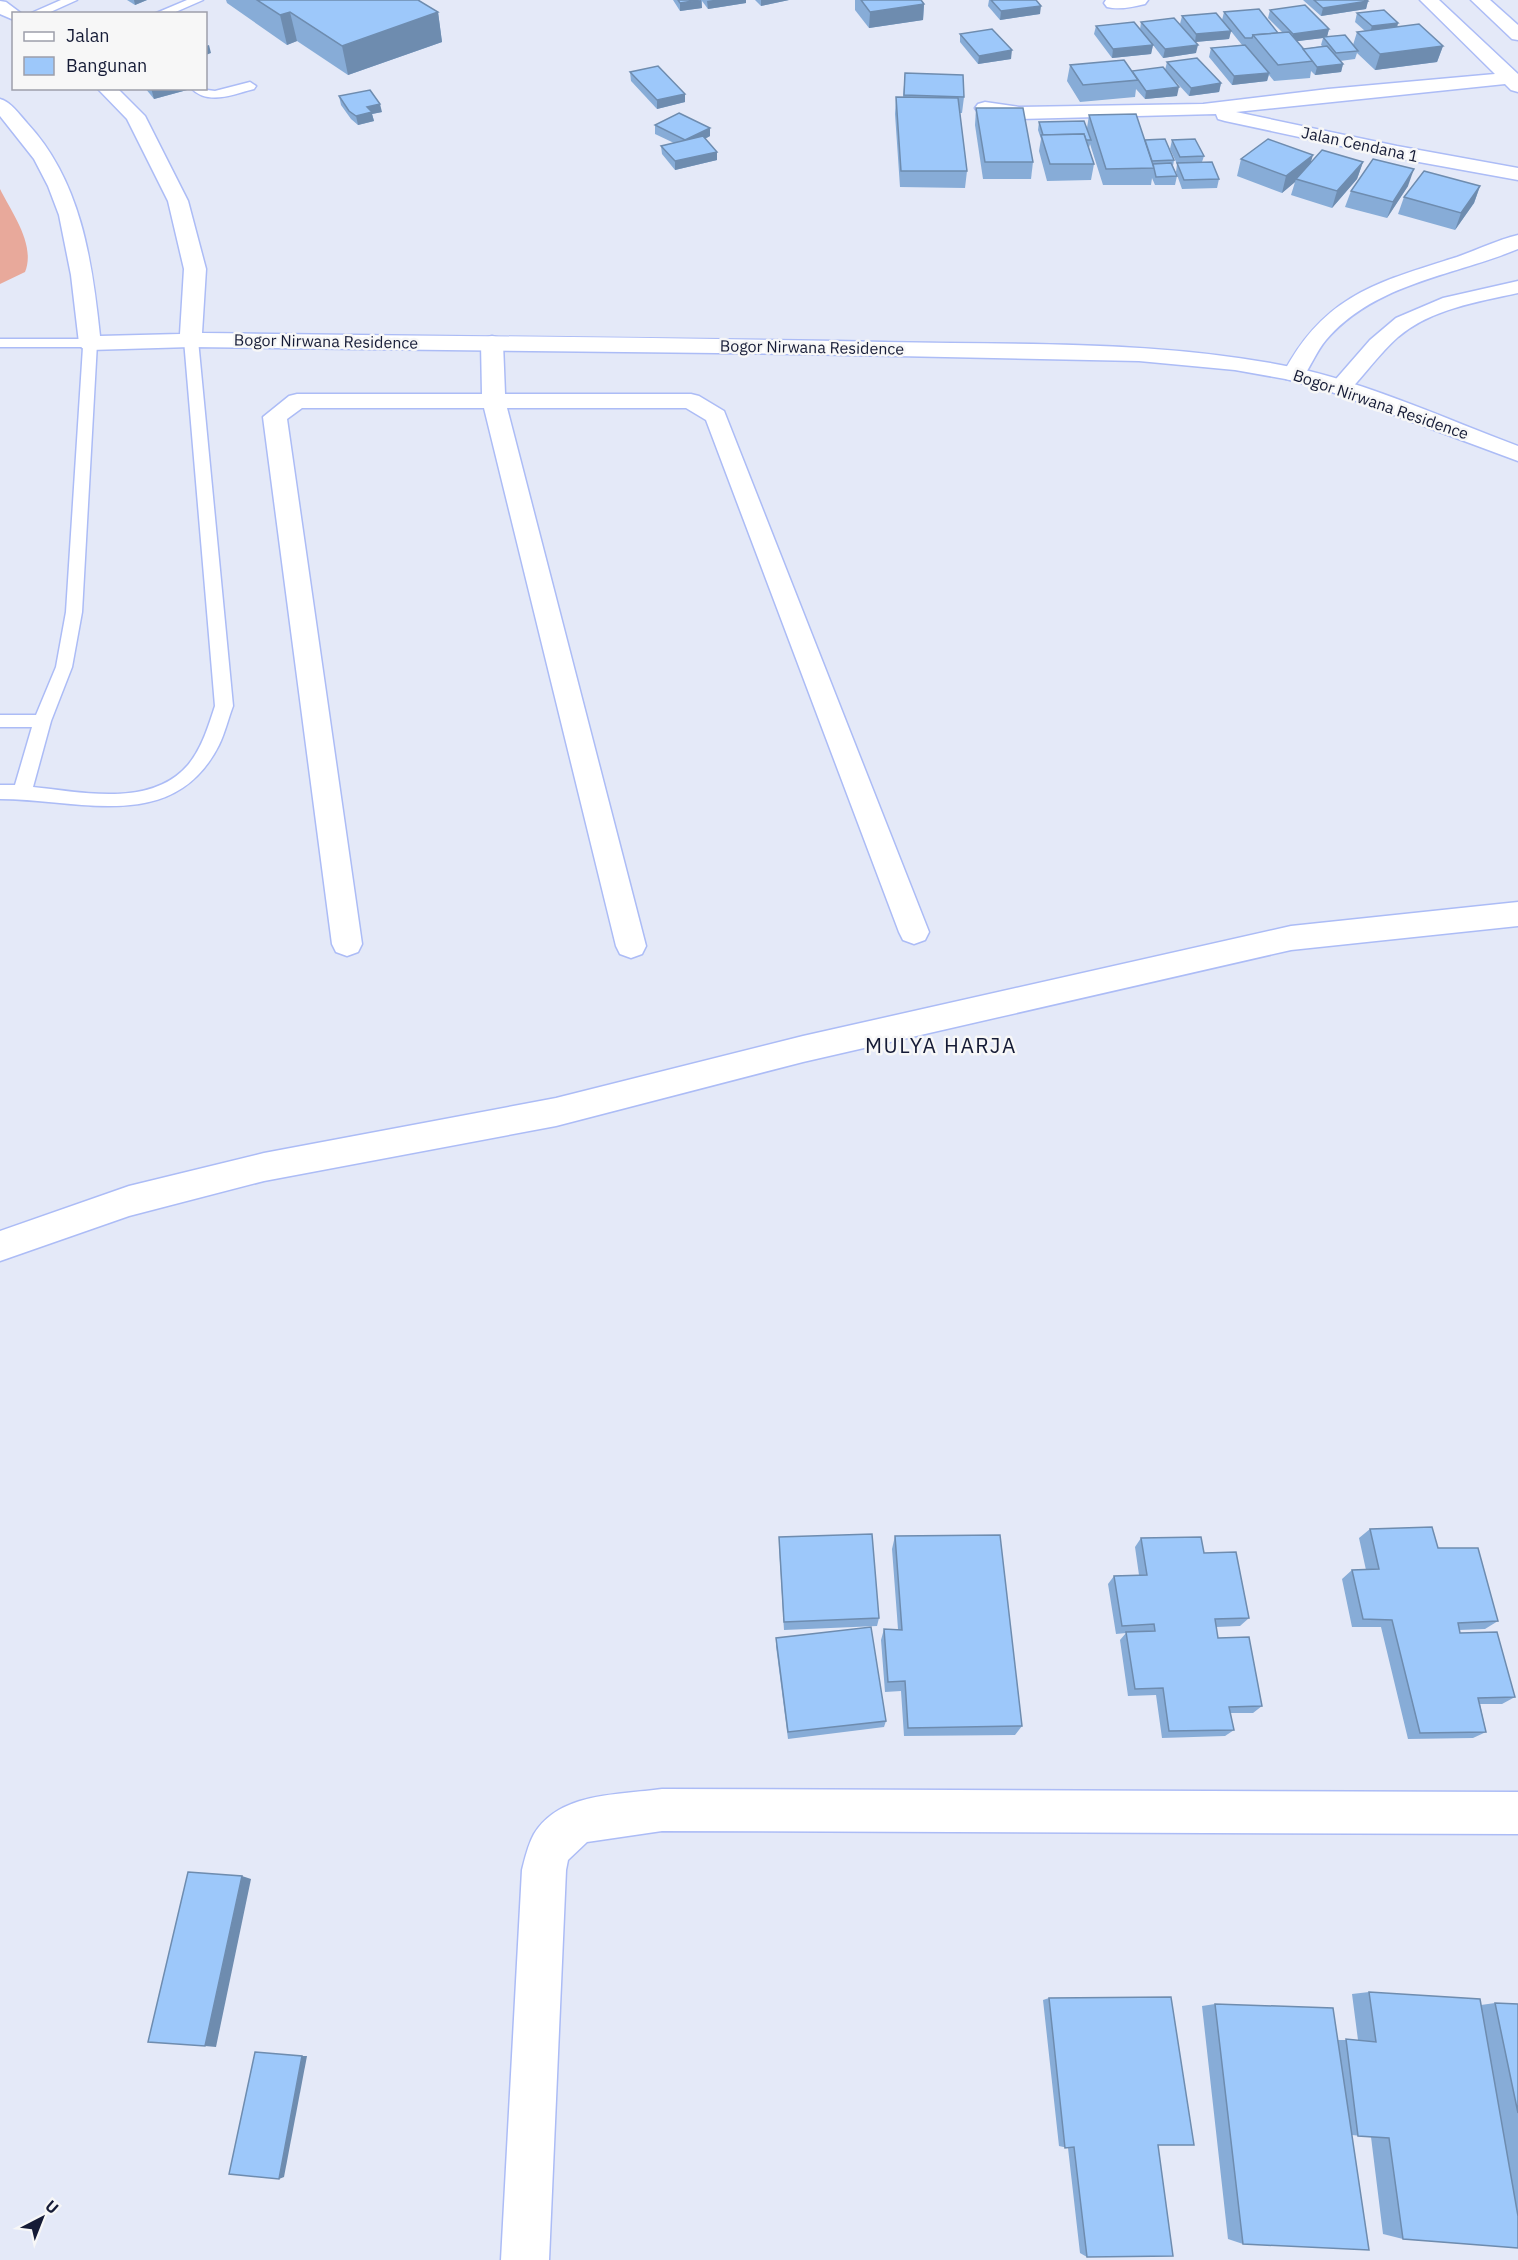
<svg xmlns="http://www.w3.org/2000/svg" width="1518" height="2260" viewBox="0 0 1518 2260" font-family="'IBM Plex Sans',sans-serif">
<rect width="100%" height="100%" fill="#e4e9f8"/>
<!-- green -->
<path fill="#e8a99b" d="M0 189C12 213 36 245 25 272L0 284Z"/>
<g fill="none" stroke-linecap="round" stroke-linejoin="round">
<defs>
<g id="service">
<polygon points="61,0 77,0 46,14 29,14"/>
<polygon points="187,0 203,0 171,14 154,14"/>
<path d="M250 82 256 86 254 89C234 94 208 106 191 88L215 91Z"/>
<path d="M191 336 198 340 233 706C228 719 225 733 219 745 174 835 79 799 0 799V785H15L32 727H0V715H36L56 667 66 612 83 347H0V339H90L97 343 82 612 72 667 51 721 33 787C81 792 151 808 188 765 202 748 208 727 215 706L184 340Z"/>
</g>
<g id="minor">
<path d="M1106 0H1148L1145 4C1133 7 1119 10 1107 7L1104 3Z"/>
<polygon points="1420,0 1439,0 1518,74 1518,92 1511,90 1505,84 1236,112 1397,146 1518,168 1518,180 1397,158 1225,121 1218,119 1216,114 1019,119 978,112 975,108 978,104 985,102 1019,107 1203,104 1328,89 1495,74"/>
<polygon points="1471,0 1490,0 1518,25 1518,40 1512,39"/>
<path d="M1518 235V249C1453 276 1375 283 1326 340 1316 352 1311 366 1302 379L1294 381 1286 379 1283 374C1324 295 1378 282 1457 257 1477 250 1497 240 1518 235Z"/>
<path d="M1518 281V293C1477 302 1431 309 1398 337 1379 354 1365 374 1348 392L1340 394 1332 392 1329 387 1370 340 1396 318 1443 298Z"/>
<polygon points="492,336 500,338 503,343 505,394 691,394 699,396 724,411 929,932 925,940 914,944 903,940 899,932 706,420 686,408 507,408 646,946 642,954 631,958 620,954 616,946 484,408 302,408 287,419 362,944 358,952 347,956 336,952 332,944 263,417 289,396 297,394 482,394 481,343 484,338"/>
<polygon points="1518,902 1518,926 1291,950 803,1062 556,1126 264,1181 129,1216 0,1261 0,1231 129,1186 264,1153 556,1098 803,1036 1291,926"/>
<path d="M662 1789 1518 1792V1834L662 1831 587 1842 568 1860 566 1870 549 2260H501L522 1870C525 1858 528 1845 534 1834 560 1792 618 1795 662 1789Z"/>
</g>
<g id="tertiary">
<polygon points="0,1 6,2 22,14 14,14 14,20 0,14"/>
<path d="M97 88H117L145 116 188 201 206 269 202 333C430 336 657 337 884 342 1020 345 1158 340 1291 367 1365 382 1446 419 1518 446V461L1332 392 1291 380 1235 370 1139 361 799 354 191 347 90 350 82 348 79 343 71 275 59 215 48 186 34 159 0 116V99C11 102 19 114 27 123 81 181 92 260 100 336L180 334 184 269 168 201 127 119Z"/>
</g>
</defs>
<!-- service casing -->
<use href="#service" stroke="#acbcf6" stroke-width="3"/>
<!-- minor casing -->
<use href="#minor" stroke="#acbcf6" stroke-width="3"/>
<!-- tertiary casing -->
<use href="#tertiary" stroke="#acbcf6" stroke-width="3"/>
<!-- service -->
<use href="#service" fill="#fff" fill-rule="evenodd"/>
<!-- minor -->
<use href="#minor" fill="#fff" fill-rule="evenodd"/>
<!-- tertiary -->
<use href="#tertiary" fill="#fff" fill-rule="evenodd"/>
</g>
<!-- wall -->
<g fill="#87acd7" fill-rule="evenodd">
<polygon points="127,0 147,0 135,5"/>
<polygon points="226,0 418,0 438,12 442,42 348,75 297,41 287,45 227,3"/>
<polygon points="673,0 746,0 746,3 708,9 702,1 702,8 680,11"/>
<polygon points="755,0 789,0 761,6"/>
<polygon points="855,0 921,0 924,4 923,20 869,28 855,10"/>
<polygon points="989,0 1036,0 1040,14 1000,20 988,6"/>
<polygon points="1303,0 1367,0 1368,1 1366,9 1321,16"/>
<path d="M1270 10 1329 29 1327 36 1353 45 1357 32 1365 31 1355 22 1357 13 1398 23 1397 27 1443 46 1437 62 1375 70 1357 53 1355 59 1340 61 1343 64 1341 72 1315 75 1311 71 1310 78 1274 81 1269 75 1267 81 1232 85 1209 57 1211 48 1242 45 1222 20 1224 12 1278 33 1282 32 1268 18ZM1323 38 1321 45 1322 46 1303 49 1297 41Z"/>
<polygon points="1182,16 1231,31 1229,39 1195,42 1196,53 1163,58 1153,45 1151,54 1112,58 1094,34 1096,26 1140,30 1141,22 1189,35 1180,24"/>
<polygon points="960,34 1011,59 978,64 960,42"/>
<polygon points="1167,62 1221,83 1219,92 1189,96 1165,70"/>
<polygon points="1070,65 1132,71 1177,96 1145,99 1136,89 1135,97 1080,102 1067,81"/>
<polygon points="630,72 685,102 657,109 631,81"/>
<polygon points="905,73 964,97 962,113 960,113 967,171 965,188 900,187 895,114 896,97 903,97"/>
<polygon points="145,88 187,88 187,90 154,99"/>
<polygon points="339,96 382,112 372,114 374,121 358,125 351,119 341,105"/>
<polygon points="976,108 1033,162 1031,179 983,179 975,125"/>
<polygon points="1089,115 1145,140 1174,160 1173,166 1177,176 1175,185 1155,185 1152,178 1151,185 1103,185 1090,144 1089,148 1094,164 1091,180 1047,181 1039,151 1041,139 1038,130 1039,122 1087,128"/>
<polygon points="655,125 710,128 710,136 705,139 717,160 675,170 662,154 661,146 674,143 655,134"/>
<polygon points="1172,140 1204,156 1202,162 1219,179 1217,188 1182,189 1176,172 1177,164 1170,149"/>
<polygon points="1241,159 1311,163 1363,162 1357,179 1332,208 1291,195 1295,182 1282,193 1237,176"/>
<polygon points="1408,186 1387,218 1345,207 1351,191"/>
<polygon points="1480,186 1474,203 1455,230 1398,214 1404,197"/>
<polygon points="1370,1529 1438,1548 1498,1621 1485,1629 1459,1630 1460,1633 1515,1697 1502,1704 1480,1704 1486,1732 1473,1738 1408,1739 1381,1627 1352,1627 1342,1579 1352,1570 1366,1570 1359,1538"/>
<polygon points="895,1536 1022,1726 1015,1735 904,1736 901,1691 885,1692 881,1640 884,1629 898,1629 892,1549"/>
<polygon points="779,1537 879,1618 877,1626 784,1630 779,1546"/>
<polygon points="1141,1538 1204,1553 1249,1618 1240,1626 1216,1627 1218,1638 1262,1706 1253,1713 1230,1713 1234,1730 1225,1736 1162,1738 1156,1695 1128,1696 1120,1640 1126,1633 1116,1634 1108,1584 1114,1576 1139,1575 1135,1547"/>
<polygon points="776,1638 886,1721 884,1727 788,1739 776,1646"/>
<polygon points="1369,1992 1481,2005 1495,2003 1518,2004 1518,2248 1403,2239 1383,2234 1371,2137 1352,2135 1243,2244 1228,2239 1202,2006 1215,2004 1338,2040 1358,2040 1352,1994"/>
<polygon points="1049,1998 1158,2145 1087,2257 1080,2253 1068,2148 1059,2146 1043,2000"/>
</g>
<!-- shaded-wall -->
<g fill="#6e8caf">
<polygon points="134,0 147,0 135,5"/>
<polygon points="701,0 702,8 680,11 680,3"/>
<polygon points="713,0 746,0 746,3 708,9 707,1"/>
<polygon points="761,0 789,0 761,6"/>
<polygon points="1368,1 1366,9 1321,16 1323,8"/>
<polygon points="924,4 923,20 869,28 870,12"/>
<polygon points="1041,6 1040,14 1000,20 1001,11"/>
<polygon points="290,12 297,41 287,45 280,15"/>
<polygon points="438,12 442,42 348,75 342,46"/>
<polygon points="1398,23 1396,31 1369,35 1372,26"/>
<polygon points="1329,29 1327,37 1323,37 1323,38 1291,42 1293,34"/>
<polygon points="1231,31 1229,39 1195,42 1196,34"/>
<polygon points="209,45 211,53 206,55 206,46"/>
<polygon points="1153,45 1151,54 1112,58 1113,49"/>
<polygon points="1198,45 1196,53 1163,58 1165,49"/>
<polygon points="1443,46 1437,62 1375,70 1380,54"/>
<polygon points="1012,50 1011,59 978,64 979,56"/>
<polygon points="1343,64 1341,72 1315,75 1317,67"/>
<polygon points="1269,73 1267,81 1232,85 1234,76"/>
<polygon points="1221,83 1219,92 1189,96 1191,88"/>
<polygon points="1179,87 1177,96 1145,99 1146,91"/>
<polygon points="151,88 187,88 187,90 154,99"/>
<polygon points="685,94 685,102 657,109 657,100"/>
<polygon points="380,104 382,112 372,114 374,121 358,125 356,116 367,107"/>
<polygon points="710,128 710,136 685,149 685,140"/>
<polygon points="717,152 717,160 675,170 675,161"/>
<polygon points="1313,155 1308,172 1296,179 1295,182 1282,193 1286,176"/>
<polygon points="1363,162 1357,179 1332,208 1337,191"/>
<polygon points="1414,169 1408,186 1387,218 1393,202"/>
<polygon points="1480,186 1474,203 1455,230 1461,213"/>
<polygon points="242,1876 251,1879 216,2047 205,2046"/>
<polygon points="302,2056 307,2056 284,2177 279,2179"/>
</g>
<!-- building -->
<g fill="#9dc8fa" stroke="#6e8caf" stroke-width="1.5">
<polygon points="257,0 418,0 438,12 342,46 290,12 280,15"/>
<polygon points="678,0 699,0 680,3"/>
<polygon points="861,0 921,0 924,4 870,12"/>
<polygon points="991,0 1036,0 1041,6 1001,11"/>
<polygon points="1314,0 1367,0 1368,1 1323,8"/>
<polygon points="1305,5 1329,29 1293,34 1270,10"/>
<polygon points="1259,9 1278,33 1253,35 1252,38 1245,38 1224,12"/>
<polygon points="1384,10 1398,23 1372,26 1357,13"/>
<polygon points="1216,13 1231,31 1196,34 1182,16"/>
<polygon points="1174,18 1198,45 1165,49 1141,22"/>
<polygon points="1134,22 1153,45 1113,49 1096,26"/>
<polygon points="1419,24 1443,46 1380,54 1357,32"/>
<polygon points="992,29 1012,50 979,56 960,34"/>
<polygon points="1289,32 1314,61 1278,65 1253,35"/>
<polygon points="1345,35 1358,51 1336,53 1323,37"/>
<polygon points="1245,45 1269,73 1234,76 1211,48"/>
<polygon points="1327,46 1343,64 1317,67 1303,49"/>
<polygon points="1197,58 1221,83 1191,88 1167,62"/>
<polygon points="1124,60 1138,80 1083,85 1070,65"/>
<polygon points="658,66 685,94 657,100 630,72"/>
<polygon points="1163,67 1179,87 1146,91 1132,71"/>
<polygon points="905,73 963,75 964,97 904,95"/>
<polygon points="370,90 380,104 367,107 372,112 356,116 349,111 339,96"/>
<polygon points="896,97 958,98 967,171 901,171"/>
<polygon points="976,108 1023,108 1033,162 985,162"/>
<polygon points="679,113 710,128 685,140 655,125"/>
<polygon points="1136,114 1154,168 1106,169 1089,115"/>
<polygon points="1084,121 1091,140 1086,140 1084,134 1043,135 1039,122"/>
<polygon points="1084,134 1094,164 1050,164 1041,135"/>
<polygon points="703,136 717,152 675,161 661,146"/>
<polygon points="1165,139 1174,160 1152,161 1145,140"/>
<polygon points="1195,139 1204,156 1180,157 1172,140"/>
<polygon points="1268,139 1313,155 1286,176 1241,159"/>
<polygon points="1322,150 1363,162 1337,191 1296,179"/>
<polygon points="1373,159 1414,169 1393,202 1351,191"/>
<polygon points="1212,162 1219,179 1184,180 1177,163"/>
<polygon points="1171,163 1177,176 1156,177 1153,164"/>
<polygon points="1424,171 1480,186 1461,213 1404,197"/>
<polygon points="1432,1527 1438,1548 1478,1548 1498,1621 1458,1623 1460,1633 1497,1632 1515,1697 1478,1698 1486,1732 1420,1733 1392,1620 1363,1619 1352,1570 1379,1569 1370,1529"/>
<polygon points="872,1534 879,1618 784,1622 779,1537"/>
<polygon points="1000,1535 1022,1726 908,1728 905,1681 888,1682 884,1629 902,1630 895,1536"/>
<polygon points="1201,1537 1204,1553 1236,1552 1249,1618 1215,1619 1218,1638 1249,1637 1262,1706 1229,1707 1234,1730 1169,1731 1163,1688 1135,1689 1126,1632 1155,1631 1154,1624 1122,1626 1114,1576 1147,1575 1141,1538"/>
<polygon points="871,1627 886,1721 788,1732 776,1638"/>
<polygon points="188,1872 242,1876 205,2046 148,2042"/>
<polygon points="1369,1992 1480,1999 1518,2216 1518,2248 1403,2239 1389,2138 1358,2136 1346,2039 1376,2042"/>
<polygon points="1171,1997 1194,2145 1158,2145 1173,2256 1087,2257 1074,2147 1065,2148 1049,1998"/>
<polygon points="1495,2003 1518,2004 1518,2113"/>
<polygon points="1215,2004 1333,2008 1369,2250 1243,2244"/>
<polygon points="255,2052 302,2056 279,2179 229,2174"/>
</g>
<g text-anchor="middle" stroke-width="5" stroke-linejoin="round" paint-order="stroke">
<!-- far-street labels -->
<g font-size="16" fill="#151b36" stroke="#f7f7f7">
<text transform="translate(1360 144) rotate(12)" y="6">Jalan Cendana 1</text>
<text transform="translate(326 341) rotate(1)" y="6">Bogor Nirwana Residence</text>
<text transform="translate(812 347) rotate(1)" y="6">Bogor Nirwana Residence</text>
<text transform="translate(1381 404) rotate(19)" y="6">Bogor Nirwana Residence</text>
</g>
<!-- neighbourhood labels -->
<g font-size="21" letter-spacing="1.5" fill="#151b36" stroke="#f7f7f7">
<text x="941" y="1053">MULYA HARJA</text>
</g>
</g>
<!-- legend -->
<rect x="12" y="12" width="195" height="78" fill="#f7f7f7" stroke="#9d9faa" stroke-width="1.5"/>
<rect x="24" y="32" width="30" height="9" fill="#ffffff" stroke="#9d9faa" stroke-width="1.5"/>
<text x="66" y="42" font-size="18" fill="#151b36">Jalan</text>
<rect x="24" y="57" width="30" height="18" fill="#9dc8fa" stroke="#9d9faa" stroke-width="1.5"/>
<text x="66" y="72" font-size="18" fill="#151b36">Bangunan</text>
<!-- north arrow -->
<g transform="translate(42 2218) rotate(42)" stroke="#f7f7f7" stroke-width="4.5" paint-order="stroke">
<path d="M0-4.5L10 22L0 15L-10 22Z" fill="#151b36"/>
<text y="-9" font-size="16" font-weight="bold" text-anchor="middle" fill="#151b36">U</text>
</g>
</svg>
